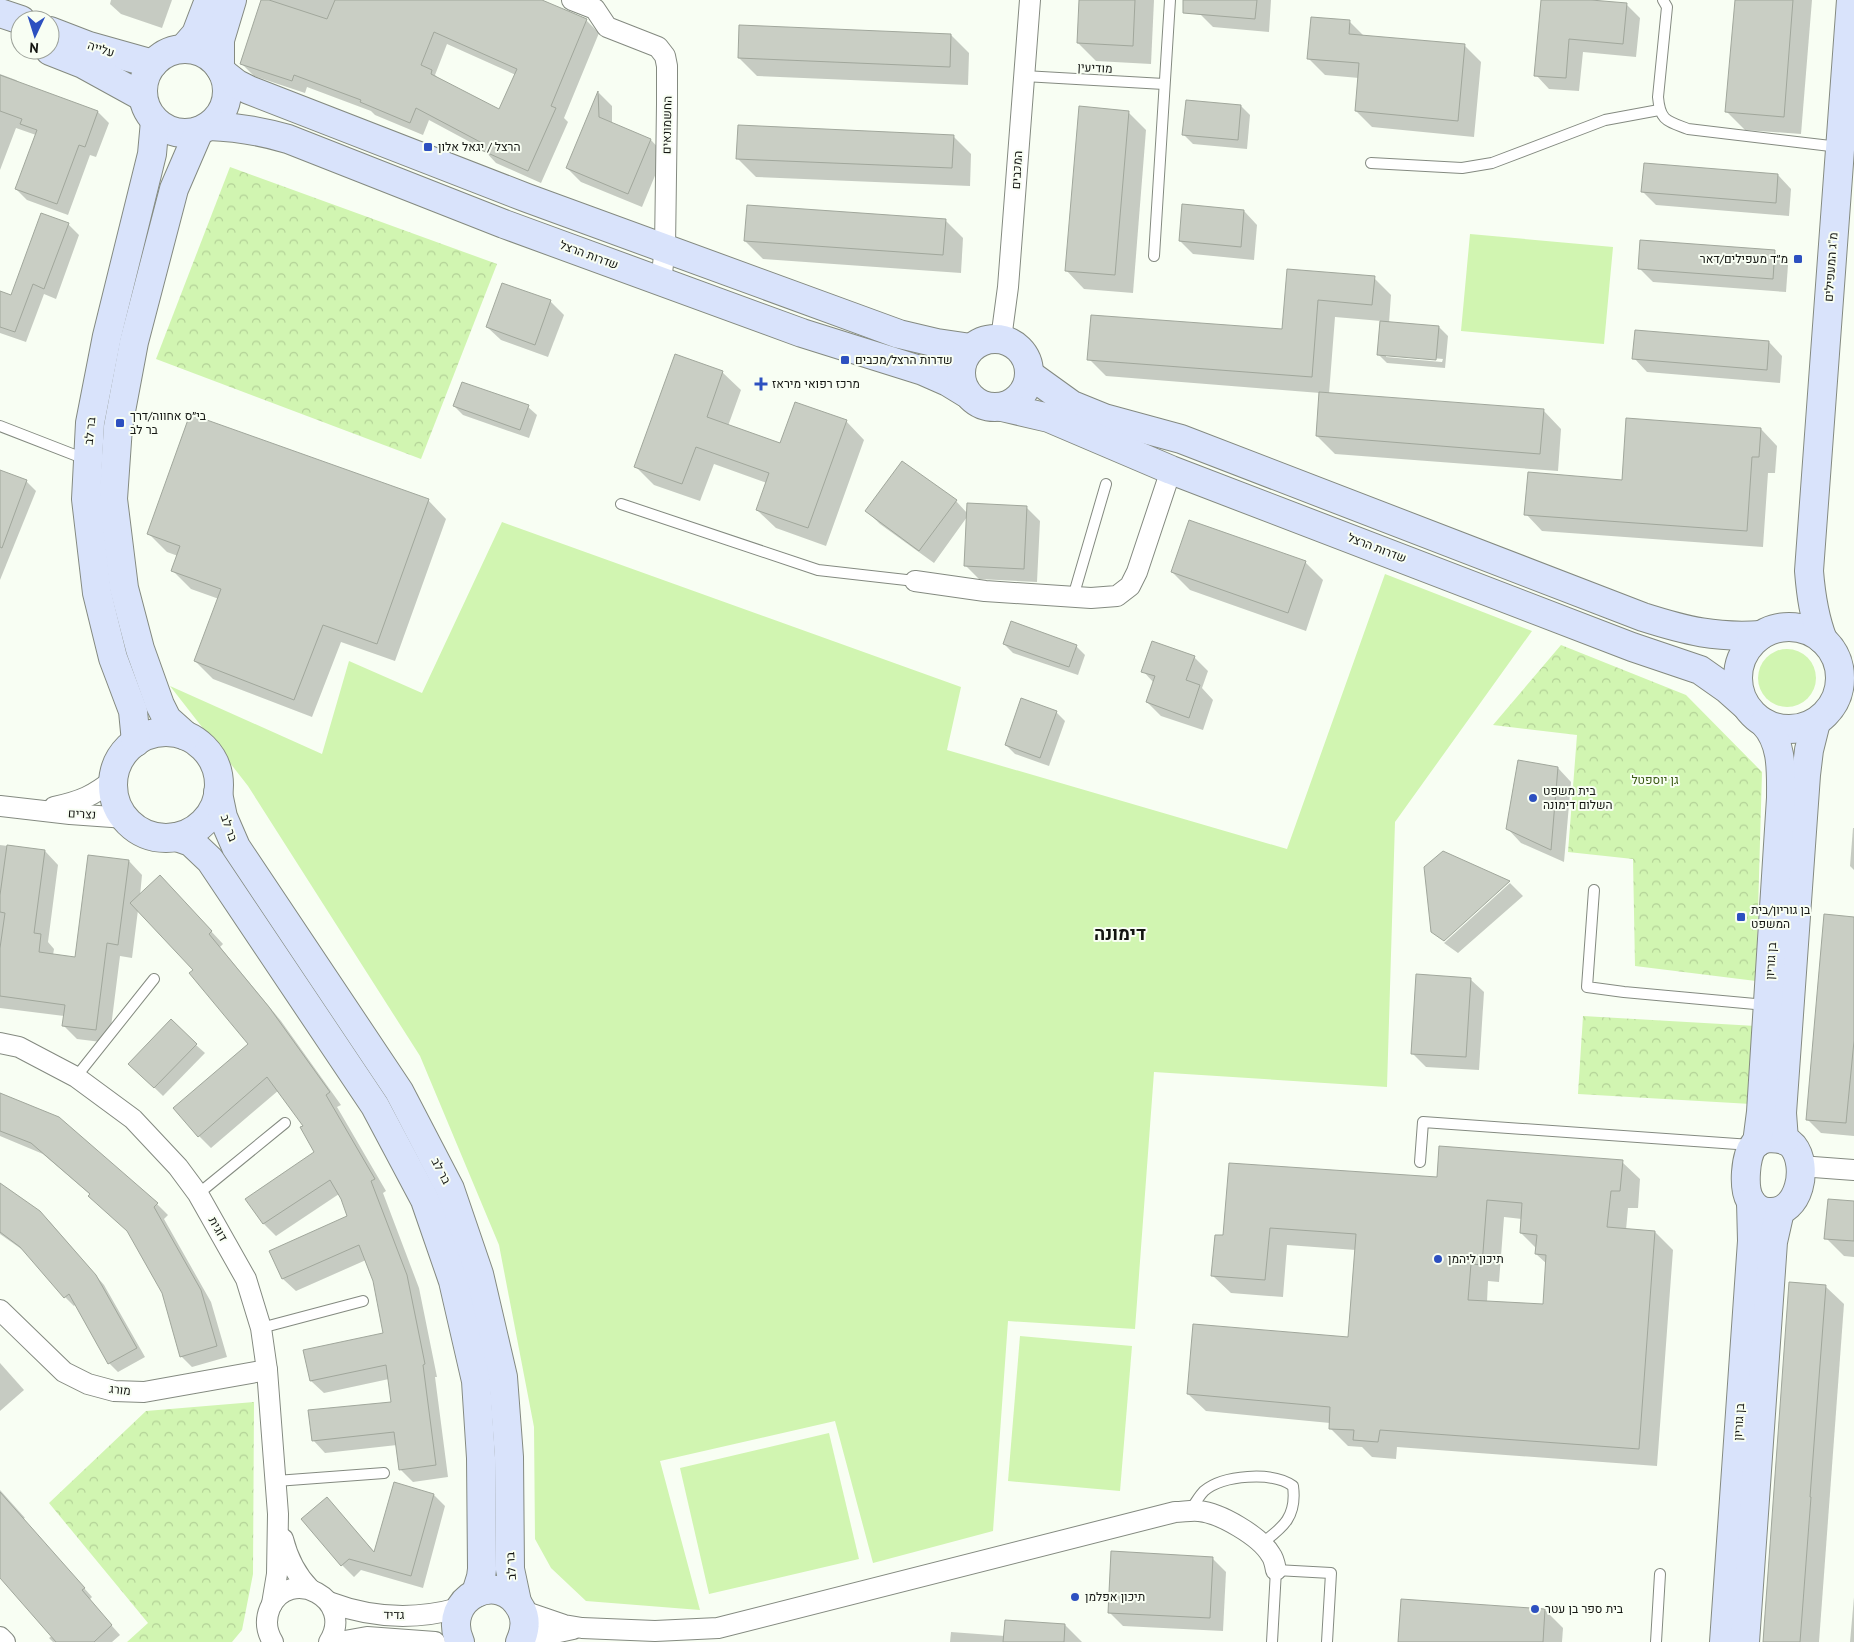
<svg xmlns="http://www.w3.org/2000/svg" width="1854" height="1642" viewBox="0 0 1854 1642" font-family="'PT Sans',Heebo,sans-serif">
<defs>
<pattern id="forest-crowns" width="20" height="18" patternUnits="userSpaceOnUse" patternTransform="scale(1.25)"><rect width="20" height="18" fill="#d1f5b1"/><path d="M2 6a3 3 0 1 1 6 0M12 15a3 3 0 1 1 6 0" fill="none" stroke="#b3d197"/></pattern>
</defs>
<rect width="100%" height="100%" fill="#f8fef3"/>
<!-- grass -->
<g fill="#d1f5b1">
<polygon points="1470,234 1613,247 1604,344 1461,331"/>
<polygon points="502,522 961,687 947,750 1287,849 1385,574 1532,631 1395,822 1387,1087 1154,1072 1135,1329 1008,1321 993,1531 873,1563 835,1421 660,1461 700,1610 586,1601 551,1568 535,1539 534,1427 499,1245 420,1056 248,786 170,686 322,754 349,661 422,693"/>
<circle cx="1787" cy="678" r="29"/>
<polygon points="1020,1336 1132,1346 1120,1491 1008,1481"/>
<polygon points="829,1433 859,1559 709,1594 680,1468"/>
</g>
<!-- forest -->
<g fill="url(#forest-crowns)">
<polygon points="230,167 497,264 421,459 156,359"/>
<polygon points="1561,645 1686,695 1762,772 1756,981 1635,966 1633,859 1568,852 1577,735 1493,725"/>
<polygon points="1583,1016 1756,1026 1751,1104 1578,1094"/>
<polygon points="254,1402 253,1574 242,1630 232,1642 127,1642 148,1623 49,1503 146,1411"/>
</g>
<!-- shadow -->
<g fill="#0003" fill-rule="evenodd">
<polygon points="111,0 172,0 162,28 121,14 110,4"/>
<path d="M262 0H538L586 20 599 33 564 118 568 122 541 183 496 163 483 149 429 120 423 135 375 115 371 111 307 87 305 93 254 76 241 63ZM447 44 516 75 500 111 440 80 435 75Z"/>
<polygon points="1080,0 1154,0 1151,64 1096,61 1078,43"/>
<polygon points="1201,0 1271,0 1269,32 1213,27 1200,14"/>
<polygon points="1542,0 1577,0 1626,4 1640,18 1636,57 1583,52 1579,91 1549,89 1536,75"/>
<polygon points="1736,0 1812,0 1801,134 1745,130 1727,112"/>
<polygon points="1349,21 1364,36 1465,46 1481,62 1474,137 1372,127 1356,111 1359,78 1325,75 1308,58"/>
<polygon points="951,35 969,53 968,85 757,76 739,58"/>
<polygon points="0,74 16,80 21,84 98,112 109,123 96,157 90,155 68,215 27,200 16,189 36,135 16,128 0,170"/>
<polygon points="599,93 612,106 612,124 651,140 664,154 642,207 581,182 567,168"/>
<polygon points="1187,102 1241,106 1250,115 1247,149 1193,144 1184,135"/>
<polygon points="1128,112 1146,130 1133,293 1084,289 1066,270"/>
<polygon points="953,136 971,154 970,186 756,177 738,159"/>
<polygon points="1778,175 1791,189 1789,216 1656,205 1643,192"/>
<polygon points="1244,211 1257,225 1254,260 1193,254 1180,241"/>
<polygon points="945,220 963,238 961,273 763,259 745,241"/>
<polygon points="68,224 79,235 56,299 44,294 26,342 0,333 0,293 11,297"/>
<polygon points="1774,252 1788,265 1786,292 1653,282 1639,268"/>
<path d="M1288 270 1374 278 1391 295 1389 323 1439 327 1448 336 1445 368 1387 363 1378 354 1381 321 1335 317 1329 394 1543 410 1561 429 1558 471 1335 454 1317 436 1320 393 1106 376 1089 359 1283 331ZM1386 354 1443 359 1442 362 1386 357Z"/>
<polygon points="550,301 564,315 548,357 501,340 487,327"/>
<polygon points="1769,342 1782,356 1780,383 1647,372 1634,358"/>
<polygon points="722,372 741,390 728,426 781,445 846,421 864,440 826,546 776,528 757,510 767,483 714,464 700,501 654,485 636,467"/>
<polygon points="454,406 528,407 537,415 529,438 463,415"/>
<polygon points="1761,429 1777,446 1775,473 1768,473 1763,547 1542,531 1526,514 1623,481"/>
<polygon points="0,472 26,481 36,491 0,580"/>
<polygon points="428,500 446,519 395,661 341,642 312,717 213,679 195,661 219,599 191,589 173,571 178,556 167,552 149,534"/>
<polygon points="956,501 967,513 1026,507 1040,521 1037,582 979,579 965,565 967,517 934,563 880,524 867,511"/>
<polygon points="1305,562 1323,580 1306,631 1190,590 1172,572"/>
<polygon points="1004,644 1076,646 1085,655 1078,675 1013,653"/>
<polygon points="1194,657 1208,671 1202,688 1213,700 1203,730 1161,716 1147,702 1154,683 1143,671"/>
<polygon points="1056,712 1065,721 1049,766 1015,754 1006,745"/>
<polygon points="1558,768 1571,782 1564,862 1521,843 1508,829"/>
<polygon points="1853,828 1854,828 1854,870 1850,866"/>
<polygon points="0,845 45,851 58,865 48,942 54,949 53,955 76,958 89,856 129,861 142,875 140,896 172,889 223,944 220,947 281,1021 341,1105 337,1107 386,1191 383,1193 419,1288 437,1377 435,1377 448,1477 413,1482 400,1469 397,1445 325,1453 313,1440 392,1403 389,1379 324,1393 311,1381 305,1351 385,1334 374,1281 366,1260 296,1291 283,1279 271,1251 349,1217 339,1194 276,1236 264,1224 247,1199 316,1153 305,1126 279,1090 211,1148 199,1136 249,1044 195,970 138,910 132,958 120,956 109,1043 77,1039 63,1025 64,1016 0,1008"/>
<polygon points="1509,882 1523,896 1458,953 1444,943 1510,883"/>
<polygon points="1854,918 1854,1136 1821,1133 1807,1119"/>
<polygon points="1470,979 1484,992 1479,1070 1426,1067 1413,1054"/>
<polygon points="196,1045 205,1053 163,1096 130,1064"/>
<polygon points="0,1094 157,1204 168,1215 164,1219 211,1302 227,1357 192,1367 181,1356 163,1292 129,1232 91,1195 43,1154 0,1136"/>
<path d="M1622 1162 1640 1179 1638 1208H1628L1626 1230 1655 1232 1673 1250 1657 1466 1397 1447 1396 1459 1372 1457 1362 1447 1348 1446 1330 1428V1423L1206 1411 1188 1394 1350 1338 1356 1250 1287 1245 1283 1297 1231 1293 1213 1276 1224 1237 1438 1179ZM1504 1217 1522 1219 1521 1233 1537 1249 1536 1254 1547 1264 1544 1306 1487 1302 1488 1281 1499 1282Z"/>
<polygon points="0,1184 49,1221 104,1285 145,1357 118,1372 109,1363 76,1304 74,1306 65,1297 27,1253 0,1234"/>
<polygon points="1854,1202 1854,1257 1844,1256 1826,1238"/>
<polygon points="1825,1286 1844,1304 1819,1642 1765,1642"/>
<polygon points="0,1363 24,1390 0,1411"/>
<polygon points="0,1490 25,1518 23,1519 92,1597 89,1600 120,1635 112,1642 53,1642 49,1638 52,1636 0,1577"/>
<polygon points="434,1495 445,1506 423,1588 361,1570 354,1577 342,1565 327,1498 375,1553"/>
<polygon points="1212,1558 1226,1572 1223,1631 1123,1626 1109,1612"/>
<polygon points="1854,1597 1854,1642 1850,1642"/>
<polygon points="1545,1610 1563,1628 1562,1642 1399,1642"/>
<polygon points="1065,1625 1082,1642 950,1642 951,1632 1005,1636"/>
</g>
<!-- building -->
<g fill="#c9cec4" stroke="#a1a79c" fill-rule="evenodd">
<path d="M261 0H269L327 19 335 0H542L587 19 551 106 556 108 528 171 481 150 484 144 416 108 410 123 360 102 361 100 294 75 292 81 240 64ZM434 32 517 69 499 109 431 74 432 70 421 65Z"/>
<polygon points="1079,0 1135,0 1133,46 1077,43"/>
<polygon points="1183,0 1257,0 1255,19 1183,13"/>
<polygon points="1541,0 1591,0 1627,3 1623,44 1569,39 1566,78 1534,76"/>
<polygon points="1735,0 1793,0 1784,117 1725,112"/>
<polygon points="1311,17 1350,20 1349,34 1465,44 1458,121 1355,111 1359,63 1307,59"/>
<polygon points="739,25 951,34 950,67 738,58"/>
<polygon points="0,75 98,111 85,147 79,145 57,204 15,189 37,130 20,124 22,119 0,111"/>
<polygon points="598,91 599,117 651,139 628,194 566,168"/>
<polygon points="1186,100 1241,105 1238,140 1182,135"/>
<polygon points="1079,106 1129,111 1115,275 1065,271"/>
<polygon points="738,125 954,135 952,168 736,159"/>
<polygon points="1644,163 1778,174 1776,203 1641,192"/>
<polygon points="1182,204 1244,210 1241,247 1179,241"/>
<polygon points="747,205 946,219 943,255 744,241"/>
<polygon points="41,213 69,223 44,289 33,284 15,332 0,327 0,291 11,295"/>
<polygon points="1640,240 1775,250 1773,279 1638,269"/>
<polygon points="1287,269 1375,276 1372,305 1318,300 1312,377 1087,360 1091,315 1282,329"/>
<polygon points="502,283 551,300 535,345 486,327"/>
<polygon points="1380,321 1439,326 1436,360 1377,355"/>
<polygon points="1635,330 1769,341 1767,370 1632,359"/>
<polygon points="675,354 723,371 707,417 780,443 795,402 847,420 808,528 756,510 769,473 696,447 682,484 634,467"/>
<polygon points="462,382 529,405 520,430 453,406"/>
<polygon points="1319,392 1544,409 1540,454 1316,436"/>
<polygon points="190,414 429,499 377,644 323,625 294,700 194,661 221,589 171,571 180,546 147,534"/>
<polygon points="1626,418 1761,428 1759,457 1752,457 1747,531 1524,515 1528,472 1622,480"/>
<polygon points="902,461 957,500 919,551 865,511"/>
<polygon points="0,470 27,480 2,548 0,547"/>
<polygon points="967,503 1027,506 1024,569 964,566"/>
<polygon points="1189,520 1306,561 1288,613 1171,572"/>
<polygon points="1011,621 1077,645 1069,667 1003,644"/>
<polygon points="1152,641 1195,656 1186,680 1200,685 1189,718 1146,702 1155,676 1141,672"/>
<polygon points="1021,698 1057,711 1040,758 1005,745"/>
<polygon points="1518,760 1558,767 1551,850 1506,829"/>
<polygon points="7,845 45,850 34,933 41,934 39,952 75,957 88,855 129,860 118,945 107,943 96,1030 62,1026 65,1005 0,996 0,948 5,913 0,912 0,895"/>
<polygon points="1443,851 1510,881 1444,941 1431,932 1424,867"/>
<polygon points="160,875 212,931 209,934 269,1007 330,1092 326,1095 375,1179 371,1181 407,1275 425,1364 423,1365 436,1465 399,1470 394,1432 312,1441 308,1410 391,1402 386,1365 310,1381 303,1350 383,1333 373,1281 359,1245 282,1279 269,1251 347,1216 341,1199 330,1180 263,1224 245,1199 314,1152 300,1127 303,1126 267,1077 198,1137 173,1108 248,1044 189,973 193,970 130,903"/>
<polygon points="1824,914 1854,917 1854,1041 1846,1123 1806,1120"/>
<polygon points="1416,974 1471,978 1466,1057 1411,1054"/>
<polygon points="171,1019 197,1044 154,1088 128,1064"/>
<polygon points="0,1093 59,1117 158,1203 154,1207 201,1290 217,1346 180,1357 162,1293 127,1231 88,1196 90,1194 31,1143 0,1131"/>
<path d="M1439 1146 1623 1160 1620 1191H1611L1607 1227 1655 1231 1639 1449 1380 1430 1378 1442 1353 1440 1354 1430 1329 1429 1330 1407 1187 1394 1193 1324 1348 1337 1356 1234 1270 1228 1265 1280 1211 1276 1215 1235H1223L1229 1163 1437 1177ZM1487 1200 1522 1203 1520 1233 1537 1235 1535 1254 1546 1255 1543 1304 1468 1300 1471 1264 1482 1265Z"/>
<polygon points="0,1183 40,1211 96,1275 137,1348 108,1364 69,1294 64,1298 20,1247 0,1232"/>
<polygon points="1828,1199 1854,1201 1854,1241 1824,1239"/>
<polygon points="1789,1282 1826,1285 1810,1497 1811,1497 1800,1642 1763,1642"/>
<polygon points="394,1482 434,1494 411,1576 349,1559 341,1566 301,1519 327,1497 374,1552"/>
<polygon points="0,1492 85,1588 82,1590 112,1625 94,1642 56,1642 0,1578"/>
<polygon points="1111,1551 1213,1557 1210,1618 1108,1613"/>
<polygon points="1401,1599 1545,1609 1543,1642 1398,1642"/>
<polygon points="1005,1620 1065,1624 1064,1642 1003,1642"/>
</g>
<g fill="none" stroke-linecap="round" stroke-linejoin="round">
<defs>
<g id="lane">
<path d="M1663 0 1667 7 1658 97C1660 121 1667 121 1688 129L1839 147"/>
<polyline points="1024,76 1164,84"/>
<polyline points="1371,163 1462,168 1492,163 1605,120 1659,110"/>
<polyline points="1154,256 1170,0"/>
<polyline points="0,426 85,459"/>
<polyline points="621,504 818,570 915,581"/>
<polyline points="1073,597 1106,484"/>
<polyline points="1594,890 1587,987 1624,992 1766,1005"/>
<polyline points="76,1077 154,979"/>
<polyline points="1420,1162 1423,1122 1751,1145"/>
<polyline points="198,1194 285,1123"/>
<polyline points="261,1328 363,1301"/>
<polyline points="276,1481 384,1473"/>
<path d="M1190 1510C1195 1504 1199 1496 1204 1491 1223 1475 1272 1471 1293 1486 1297 1516 1284 1527 1261 1544"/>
<polyline points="1272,1642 1276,1570 1331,1573 1327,1642"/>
<polyline points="1656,1642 1660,1574"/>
</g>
<g id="street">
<polyline points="572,0 595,9 607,27 658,47 665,56 667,66 667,104 665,248 661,281"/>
<polyline points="1001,339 1008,287 1030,0"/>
<polyline points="915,581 985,591 1091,598 1117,596 1130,586 1137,572 1171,470"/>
<polyline points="0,806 70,814 126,818"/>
<path d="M54 807C81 801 93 796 114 779"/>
<polyline points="0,1043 19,1047 76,1077 133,1119 178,1167 198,1194 246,1279 261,1328 267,1370 278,1514 277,1574 272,1604"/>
<polyline points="1800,1166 1854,1170"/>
<polyline points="0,1310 64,1372 88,1384 114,1391 144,1392 267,1370"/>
<path d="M283 1539C288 1559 296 1575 310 1589"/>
<path d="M329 1602C371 1618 416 1620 459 1608"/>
<path d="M523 1611 564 1625 582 1628 655 1631 718 1628 1175 1512C1183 1512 1191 1510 1199 1511 1220 1513 1260 1536 1271 1555 1274 1559 1275 1565 1276 1570"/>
<polyline points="0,1637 5,1642"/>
<path d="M273 1642C266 1631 265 1620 270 1608 289 1565 356 1599 329 1642"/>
<polyline points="339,1642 367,1637 435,1642"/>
<polyline points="525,1642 545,1635 573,1629"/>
</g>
<g id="secondary">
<polyline points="0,13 21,20"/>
<polyline points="50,31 89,46 153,64"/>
<circle cx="185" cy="91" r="42"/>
<polyline points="183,49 196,34 209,0"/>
<polyline points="50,51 83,64 143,97"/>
<polyline points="220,68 220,40 232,0"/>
<polyline points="223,73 237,84 249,90 527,198 899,334 937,343 971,348"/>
<path d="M209 126C237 127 261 131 288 139L504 224 802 333 923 371 948 382 966 393"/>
<circle cx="995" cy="373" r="34"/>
<path d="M1029 374 1072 405 1104 418 1181 439 1643 617C1687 631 1716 638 1761 635"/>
<polyline points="1002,407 1049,418 1171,470 1632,647 1700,670 1727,689 1745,705"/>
<circle cx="1789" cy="678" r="51"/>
<path d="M1823 640C1814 617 1811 596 1809 571L1851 0"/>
<circle cx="166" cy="785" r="53"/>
<polyline points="186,736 167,719 160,705 140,649 124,588 113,499 118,427 134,342 174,189 199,131"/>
<polyline points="136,742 133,711 113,658 97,593 86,499 90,423 107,336 152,154 155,121"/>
<polyline points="218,793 223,817 236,847 399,1091 450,1189 479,1274 503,1377 509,1457 510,1569 517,1602"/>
<polyline points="177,837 191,842 210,860 375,1106 425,1200 453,1281 476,1381 481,1458 482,1569 481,1577 476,1593"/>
<path d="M1768 1138C1777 1138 1787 1139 1793 1146 1809 1166 1800 1214 1769 1212 1761 1212 1754 1207 1750 1200 1743 1188 1745 1156 1754 1145 1758 1141 1763 1139 1768 1138Z"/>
<polyline points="1784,1140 1782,1113 1806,775 1809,750 1816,722"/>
<path d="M1757 1143 1761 1112 1781 798C1781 772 1783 743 1764 723"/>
<path d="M460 1642C440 1598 500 1568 521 1609 527 1620 525 1631 520 1642"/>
<polyline points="1724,1642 1752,1241 1751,1202"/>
<polyline points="1745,1642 1773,1242 1780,1211"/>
</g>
</defs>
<!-- lane casing -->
<use href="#lane" stroke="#848a80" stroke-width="12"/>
<!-- street casing -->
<use href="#street" stroke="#848a80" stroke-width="22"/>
<!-- secondary casing -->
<use href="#secondary" stroke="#848a80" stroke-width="30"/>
<!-- lane -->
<use href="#lane" stroke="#fff" stroke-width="10"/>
<!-- street -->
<use href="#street" stroke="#fff" stroke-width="20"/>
<!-- secondary -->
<use href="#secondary" stroke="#d9e3fb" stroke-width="28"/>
</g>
<!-- markers -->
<g fill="#2d50c0" stroke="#f8fef3" stroke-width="2">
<rect x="423" y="142" width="10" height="10" rx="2.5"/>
<rect x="1793" y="254" width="10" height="10" rx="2.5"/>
<rect x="840" y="355" width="10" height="10" rx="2.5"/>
<path d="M758.5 376.5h5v5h5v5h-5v5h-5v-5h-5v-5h5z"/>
<rect x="115" y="418" width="10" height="10" rx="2.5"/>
<circle cx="1533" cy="798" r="5"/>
<rect x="1736" y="912" width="10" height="10" rx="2.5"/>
<circle cx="1438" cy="1259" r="5"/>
<circle cx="1075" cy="1597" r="5"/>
<circle cx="1535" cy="1609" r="5"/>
</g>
<g text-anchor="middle" stroke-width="4" stroke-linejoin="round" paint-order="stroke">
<!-- street labels -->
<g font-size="12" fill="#131511" stroke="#f8fef3">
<text transform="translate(101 49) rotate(18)" y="4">עלייה</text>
<text transform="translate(1095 68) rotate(3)" y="4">מודיעין</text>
<text transform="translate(667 125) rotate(-89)" y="4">החשמונאים</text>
<text transform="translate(1017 170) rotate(-86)" y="4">המכבים</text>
<text transform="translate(589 255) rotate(20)" y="4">שדרות הרצל</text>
<text transform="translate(1831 267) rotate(-86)" y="4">מ"ג המעפילים</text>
<text transform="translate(90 431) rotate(-84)" y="4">בר לב</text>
<text transform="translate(1377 548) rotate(21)" y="4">שדרות הרצל</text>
<text transform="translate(82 814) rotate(3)" y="4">נצרים</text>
<text transform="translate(229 828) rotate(70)" y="4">בר לב</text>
<text transform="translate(1771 961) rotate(-86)" y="4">בן גוריון</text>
<text transform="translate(441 1171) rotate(63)" y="4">בר לב</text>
<text transform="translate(218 1229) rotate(61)" y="4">דוגית</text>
<text transform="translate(120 1390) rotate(6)" y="4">מורג</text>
<text transform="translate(1739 1422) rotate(-86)" y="4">בן גוריון</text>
<text transform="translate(511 1566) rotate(-94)" y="4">בר לב</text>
<text transform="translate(394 1615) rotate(1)" y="4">גדיד</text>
</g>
<!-- poi labels -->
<g font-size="12" fill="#131511" stroke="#f8fef3" text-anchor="start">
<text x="438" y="151">הרצל / יגאל אלון</text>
<text x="1788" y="263" text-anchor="end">מ״ד מעפילים/דאר</text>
<text x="855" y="364">שדרות הרצל/מכבים</text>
<text x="772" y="388">מרכז רפואי מיראז</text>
<text x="130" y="420">בי״ס אחווה/דרך<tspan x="130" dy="14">בר לב</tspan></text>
<text x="1543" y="795">בית משפט<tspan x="1543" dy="14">השלום דימונה</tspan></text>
<text x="1751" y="914">בן גוריון/בית<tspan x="1751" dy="14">המשפט</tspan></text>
<text x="1448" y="1263">תיכון ליהמן</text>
<text x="1085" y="1601">תיכון אפלמן</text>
<text x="1545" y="1613">בית ספר בן עטר</text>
</g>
<!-- park labels -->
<g font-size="12" fill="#3b5a14" stroke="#f8fef3">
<text x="1655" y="784">גן יוספטל</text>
</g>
<!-- district labels -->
<g font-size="18" font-weight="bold" fill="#131511" stroke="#f8fef3">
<text x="1120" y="940">דימונה</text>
</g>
</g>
<!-- north arrow -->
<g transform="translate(35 35) rotate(184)"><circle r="24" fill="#f8fef3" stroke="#9ca199"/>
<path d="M0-4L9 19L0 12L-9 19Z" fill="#2d50c0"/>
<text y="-8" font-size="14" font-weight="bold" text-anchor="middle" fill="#131511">N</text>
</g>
</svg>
